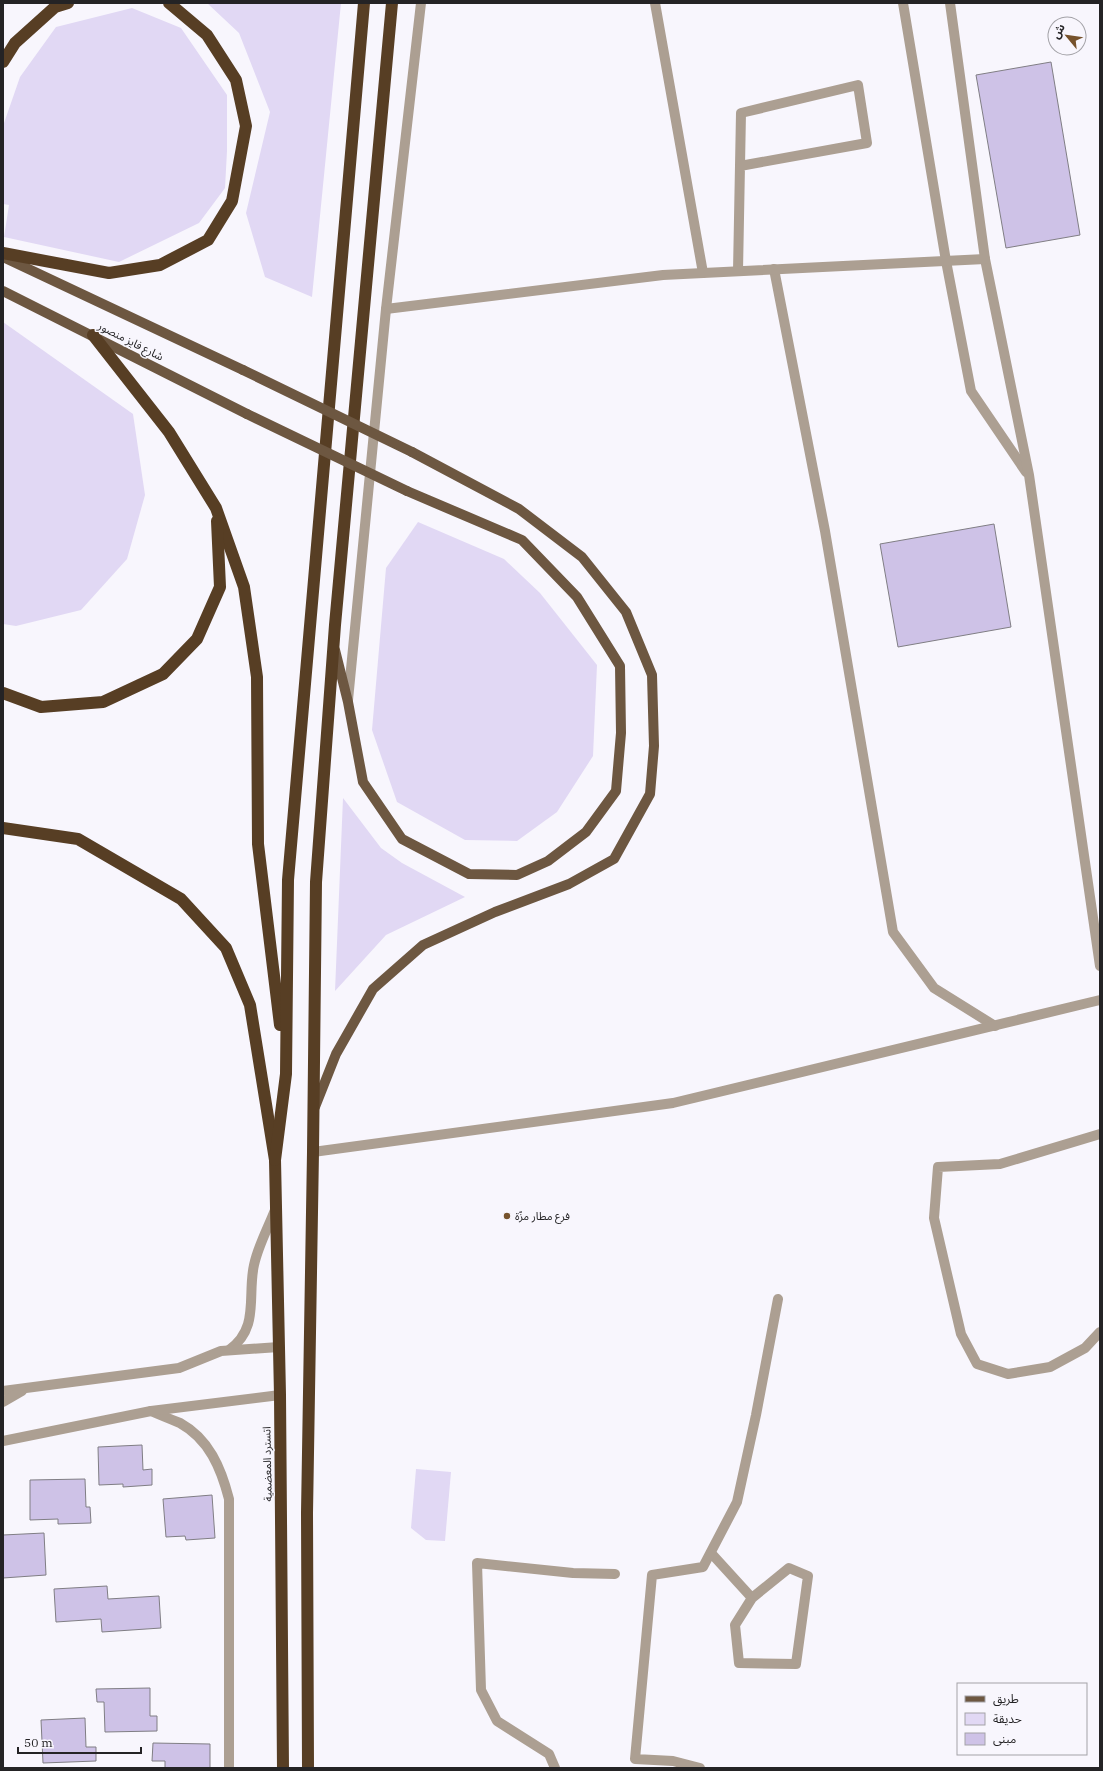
<svg xmlns="http://www.w3.org/2000/svg" width="1103" height="1771" viewBox="0 0 1103 1771" font-family="'IBM Plex Serif','Noto Sans Arabic',serif">
<rect width="100%" height="100%" fill="#f8f6fd"/>
<!-- green -->
<g fill="#e1d8f4">
<polygon points="207,3 341,3 312,297 265,277 246,213 270,112 239,33"/>
<polygon points="132,8 181,28 227,95 227,151 225,188 199,223 119,262 4,237 9,205 3,204 3,126 20,77 56,27"/>
<polygon points="3,322 133,414 145,495 127,559 81,610 16,626 3,624"/>
<polygon points="418,522 504,559 540,593 597,665 593,756 557,812 517,841 465,840 397,802 372,730 386,568"/>
<polygon points="343,798 381,848 402,863 465,897 386,935 335,991"/>
<polygon points="416,1469 451,1472 445,1541 426,1540 411,1528"/>
</g>
<!-- building -->
<g fill="#cec2e7" stroke="#807e84">
<polygon points="1051,62 1080,235 1006,248 976,75"/>
<polygon points="994,524 1011,627 898,647 880,544"/>
<polygon points="142,1445 143,1470 152,1469 152,1485 123,1487 123,1484 99,1485 98,1447"/>
<polygon points="85,1479 86,1507 90,1507 91,1523 58,1524 58,1519 30,1520 30,1480"/>
<polygon points="212,1495 215,1538 186,1540 185,1536 166,1537 163,1499"/>
<polygon points="44,1533 46,1575 3,1578 3,1535"/>
<polygon points="107,1586 108,1599 159,1596 161,1628 102,1632 101,1619 56,1622 54,1589"/>
<polygon points="150,1688 150,1716 157,1716 157,1731 105,1732 104,1702 97,1702 96,1689"/>
<polygon points="85,1718 86,1747 96,1747 96,1761 43,1763 41,1720"/>
<polygon points="153,1743 210,1744 210,1768 165,1768 165,1761 152,1761"/>
</g>
<g fill="none" stroke-linecap="round" stroke-linejoin="round">
<!-- minor -->
<g stroke="#ac9f92" stroke-width="10">
<polyline points="655,3 703,273"/>
<polyline points="903,3 946,261 971,391 1026,472"/>
<polyline points="950,3 985,259 1029,475 1100,966"/>
<polyline points="774,269 825,531 893,932 934,988 995,1026"/>
<polyline points="738,271 741,113 858,85 867,143 740,166"/>
<polyline points="386,309 663,275 985,259"/>
<polyline points="348,700 386,309 421,3"/>
<polyline points="1100,1134 1000,1164 938,1167 934,1218 961,1334 977,1364 1008,1374 1050,1367 1085,1348 1100,1332"/>
<polyline points="313,1152 673,1103 1100,1000"/>
<path d="M229 1350C260 1328 247 1296 254 1265 258 1246 268 1228 275 1210"/>
<polyline points="3,1391 179,1368 221,1351 279,1347"/>
<polyline points="3,1402 22,1391"/>
<path d="M151 1411C160 1415 170 1419 180 1423 209 1439 221 1468 229 1499V1768"/>
<polyline points="3,1441 151,1411 280,1395"/>
<polyline points="711,1553 752,1598 735,1625 739,1663 796,1664 808,1576 789,1568 752,1598"/>
<polyline points="555,1768 549,1754 497,1721 481,1690 477,1563 573,1573 615,1574"/>
<polyline points="700,1768 673,1761 635,1759 652,1575 703,1567 737,1502 756,1415 778,1299"/>
</g>
<!-- major -->
<g stroke="#6d5741" stroke-width="10">
<polyline points="3,257 243,370"/>
<polyline points="3,291 247,414"/>
<polyline points="335,650 348,702 363,782 402,839 469,874 517,875 548,861 586,832 616,791 621,733 620,666 577,597 522,540 407,491"/>
<polyline points="315,1107 336,1054 373,989 423,945 495,912 569,884 614,859 650,794 654,746 652,675 626,612 582,557 519,509 412,452"/>
</g>
<!-- highway -->
<g stroke="#573e24" stroke-width="12">
<polyline points="3,62 15,43 55,7 68,3"/>
<polyline points="3,253 109,273 160,265 208,240 232,201 246,126 236,80 207,35 169,3"/>
<polyline points="93,335 169,432 216,508 244,587 257,677 258,844 280,1025"/>
<polyline points="3,693 41,707 103,702 163,674 197,639 220,587 217,521"/>
<polyline points="3,828 78,839 181,899 226,948 250,1005 275,1160 280,1395 283,1768"/>
<polyline points="275,1160 286,1074 288,880 364,3"/>
<polyline points="308,1768 307,1513 313,1152 316,882 335,625 392,3"/>
</g>
<!-- major-bridge -->
<g stroke="#6d5741" stroke-width="10">
<polyline points="243,370 412,452"/>
<polyline points="247,414 407,491"/>
</g>
</g>
<!-- markers -->
<circle fill="#76522c" stroke="#f8f6fd" stroke-width="1.5" cx="507" cy="1216" r="4"/>
<g text-anchor="middle" stroke-width="3" stroke-linejoin="round" paint-order="stroke">
<!-- street labels -->
<g font-size="11" fill="#242325" stroke="#f8f6fd">
<text transform="translate(131 341) rotate(27)" y="4">شارع فايز منصور</text>
<text transform="translate(267 1464) rotate(-91)" y="4">اتسترد المعضمية</text>
</g>
<!-- poi labels -->
<g font-size="11" fill="#242325" stroke="#f8f6fd" text-anchor="start">
<text x="515" y="1220">فرع مطار مزّة</text>
</g>
</g>
<!-- border -->
<rect width="1103" height="1771" fill="none" stroke="#242325" stroke-width="8"/>
<!-- legend -->
<rect x="957" y="1683" width="130" height="72" fill="#f8f6fd" stroke="#a3a2a7"/>
<rect x="965" y="1696" width="20" height="6" fill="#6d5741" stroke="#a3a2a7"/>
<text x="993" y="1703" font-size="12" fill="#242325">طريق</text>
<rect x="965" y="1713" width="20" height="12" fill="#e1d8f4" stroke="#a3a2a7"/>
<text x="993" y="1723" font-size="12" fill="#242325">حديقة</text>
<rect x="965" y="1733" width="20" height="12" fill="#cec2e7" stroke="#a3a2a7"/>
<text x="993" y="1743" font-size="12" fill="#242325">مبنى</text>
<!-- north arrow -->
<g transform="translate(1067 36) rotate(299)"><circle r="19" fill="#f8f6fd" stroke="#a3a2a7"/>
<path d="M0-3L7 15L0 10L-7 15Z" fill="#76522c"/>
<text y="-6" font-size="11" font-weight="bold" text-anchor="middle" fill="#242325">ش</text>
</g>
<!-- scale -->
<path d="M18 1747v6h123v-6" fill="none" stroke="#242325" stroke-width="2"/>
<text x="24" y="1747" font-size="12" fill="#242325" stroke="#f8f6fd" stroke-width="3" paint-order="stroke">50 m</text>
</svg>
